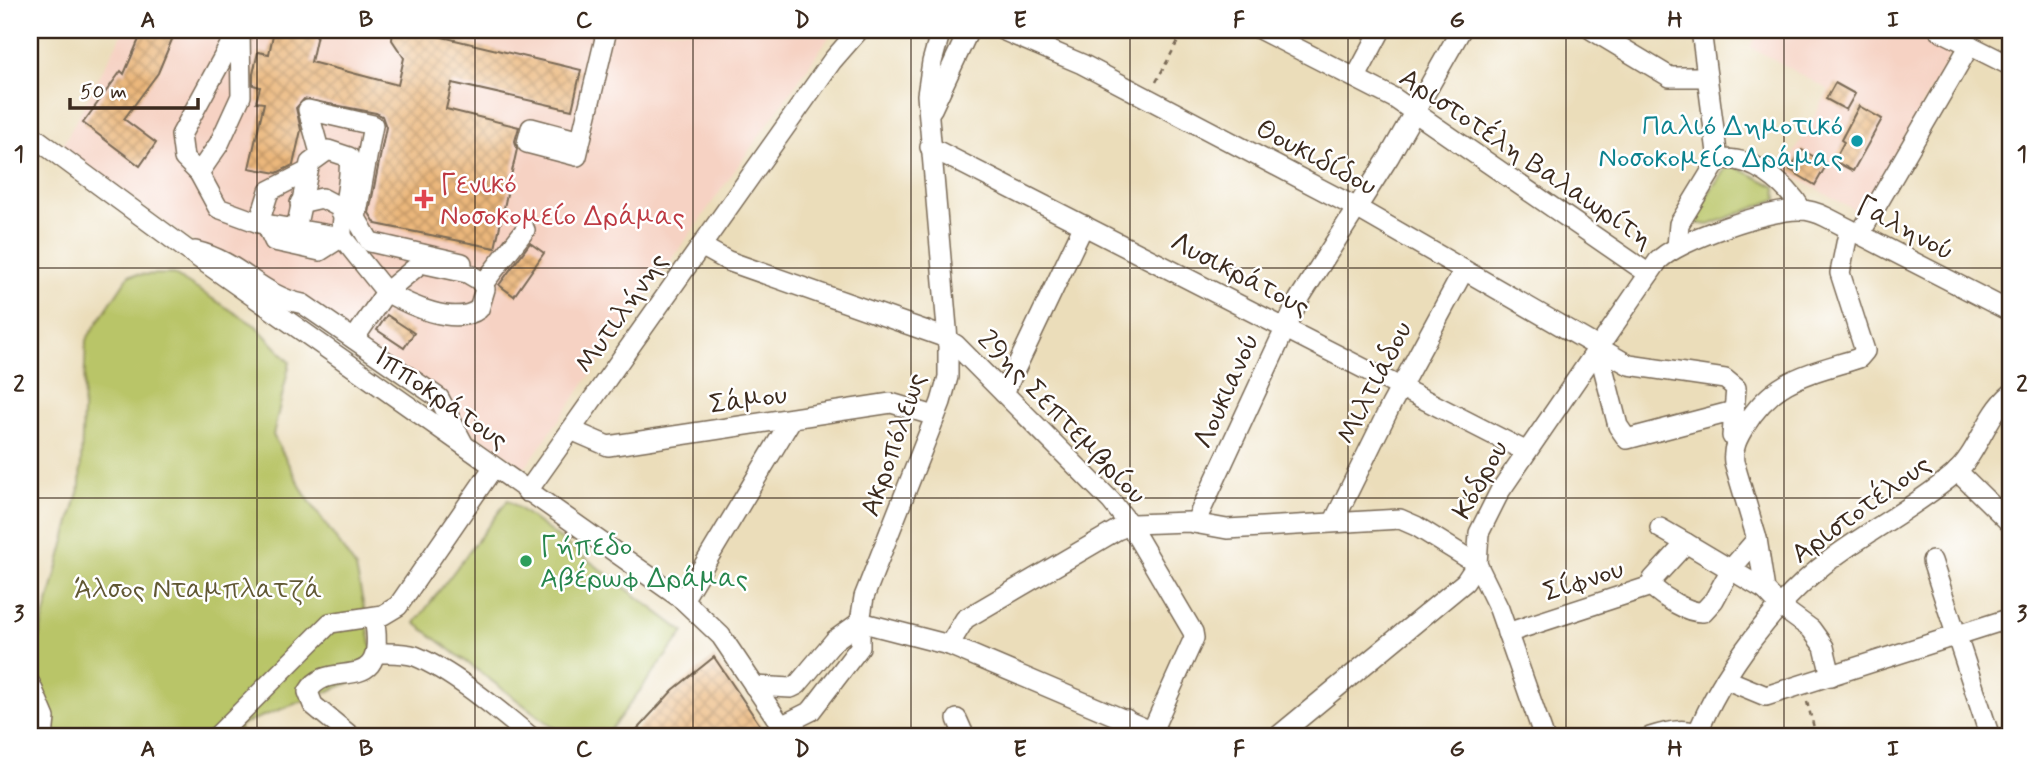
<svg xmlns="http://www.w3.org/2000/svg" width="2041" height="767" viewBox="0 0 2041 767" font-family="Mynerve,sans-serif">
<defs>
<pattern id="building-cross-hatch" width="8" height="8" patternUnits="userSpaceOnUse" patternTransform="scale(1.75)"><rect width="8" height="8" fill="#ebb77c"/><path d="M0 0l8 8M0 8l8-8" fill="none" stroke="#c09565"/></pattern>
</defs>
<rect width="100%" height="100%" fill="#fff"/>
<filter id="ink" filterUnits="userSpaceOnUse"><feTurbulence type="fractalNoise" baseFrequency=".0143" numOctaves="2"/><feDisplacementMap in="SourceGraphic" scale="14" xChannelSelector="R" yChannelSelector="G"/><feConvolveMatrix kernelMatrix="1 2 1 2 8 2 1 2 1" color-interpolation-filters="sRGB"/></filter>
<filter id="wash" filterUnits="userSpaceOnUse"><feTurbulence type="fractalNoise" baseFrequency=".00686" numOctaves="4" result="noise"/><feDisplacementMap in="SourceGraphic" scale="28" xChannelSelector="R" yChannelSelector="G"/><feGaussianBlur stdDeviation="1.57" result="paint"/><feColorMatrix in="noise" values="0 0 0 0 0 0 0 0 0 0 0 0 0 0 0 0 0 1.4 0 .05"/><feComposite in="paint" operator="in"/></filter>
<g filter="url(#wash)">
<rect width="100%" height="100%" fill="#ebddba"/>
<!-- built -->
<g fill="#f6d2c3">
<polygon points="124,30 834,30 525,468 204,250 62,147"/>
<polygon points="1760,30 1905,30 1950,55 1862,214 1784,171 1829,90 1750,47"/>
</g>
<!-- green -->
<g fill="#b9c567" stroke="#7a7842" stroke-width="2">
<polygon points="1732,165 1776,187 1777,199 1709,225 1696,223 1694,215 1725,169"/>
<polygon points="173,274 256,326 290,362 273,435 304,493 356,568 372,648 365,677 240,725 240,737 30,737 30,670 80,485 86,340 129,275"/>
<polygon points="508,500 684,632 605,737 566,737 415,623"/>
</g>
<g id="blocks">
<!-- building -->
<g fill="url(#building-cross-hatch)">
<polygon points="143,30 176,30 158,73 124,119 156,143 140,166 83,123 121,71 124,74"/>
<polygon points="274,30 318,30 311,62 398,85 404,58 392,40 393,30 439,30 438,36 581,70 572,110 452,83 446,109 519,127 515,141 517,149 495,248 376,224 369,213 386,127 382,116 376,113 304,99 296,108 301,130 293,165 277,173 249,168 264,103 256,102 260,87 253,85 253,74 258,52 269,54"/>
<polygon points="1835,83 1855,94 1846,110 1826,99"/>
<polygon points="1859,106 1882,119 1853,171 1834,161 1844,142 1841,140"/>
<polygon points="1802,150 1827,164 1815,185 1790,170"/>
<polygon points="530,243 544,253 514,296 499,285"/>
<polygon points="387,315 414,333 404,348 377,330"/>
<polygon points="714,657 768,737 630,737 673,690"/>
</g>
</g>
</g>
<g filter="url(#ink)">
<use href="#blocks" fill-opacity="0" stroke="#796955" stroke-width="2"/>
<g fill="none" stroke-linecap="round" stroke-linejoin="round">
<defs>
<g id="minor">
<polyline points="238,30 181,135 184,158 199,173 218,208 259,223 342,237 386,292 354,339"/>
<polyline points="1002,30 1082,64 1355,207 1629,365 1725,379 1736,388 1732,436 1736,442"/>
<polyline points="1261,30 1394,98 1649,274"/>
<polyline points="1592,30 1670,77 1707,77"/>
<polyline points="1939,30 2011,66"/>
<polyline points="1356,77 1381,30"/>
<polyline points="932,109 969,30"/>
<polyline points="30,134 186,249 683,600 721,636 789,737"/>
<polyline points="580,141 531,128 527,143 577,156 607,30"/>
<polyline points="930,147 1525,451"/>
<polyline points="320,153 308,110 373,125 356,218 370,242 462,263"/>
<path d="M1718 160C1750 154 1786 183 1802 210"/>
<polyline points="199,173 219,144 241,96 240,30"/>
<polyline points="300,203 322,198 339,207 341,212"/>
<polyline points="259,223 269,191 308,171"/>
<path d="M266 224 274 241 320 251 342 237C341 209 352 180 349 157L328 150 310 163 296 229"/>
<polyline points="1860,234 1970,45"/>
<polyline points="701,246 728,261 941,336 956,345 1111,501 1130,525 1193,632 1194,638 1152,731"/>
<polyline points="1677,246 1679,224 1718,160 1701,30"/>
<path d="M195 251C241 262 259 295 303 304L439 398 464 445"/>
<path d="M421 263 467 273 479 280 485 289 479 309C455 327 409 305 386 292Z"/>
<polyline points="483,284 525,230"/>
<polyline points="1598,348 1618,426 1627,439 1734,411"/>
<polyline points="1004,393 1084,225"/>
<polyline points="571,430 608,446 891,403 935,416"/>
<polyline points="1957,471 2011,524"/>
<polyline points="527,492 832,61 859,30"/>
<polyline points="1334,521 1391,405 1464,270"/>
<polyline points="1195,523 1299,299 1389,157 1461,30"/>
<polyline points="1686,543 1765,590 1781,607 1811,629 1824,647 1831,676"/>
<polyline points="1932,561 1990,737"/>
<polyline points="1651,586 1653,579 1686,543 1660,528"/>
<path d="M1765 590 1757 539 1734 462C1732 448 1738 437 1745 426 1774 378 1809 374 1859 358L1865 351 1840 273 1849 229"/>
<polyline points="683,600 791,420"/>
<polyline points="860,622 949,645 1165,737"/>
<path d="M1507 633 1651 586C1663 597 1687 613 1703 612L1714 600 1731 569 1757 539"/>
<polyline points="949,645 965,619 1117,530 1133,524 1188,522 1227,529 1400,519 1416,526 1477,564 1499,609 1544,737"/>
<path d="M377 653C390 653 403 652 415 656 454 672 499 711 531 737"/>
<polyline points="1725,679 1766,696 2011,618"/>
<polyline points="30,683 45,718 43,737"/>
<polyline points="754,686 791,688 797,685 835,640 860,622"/>
<polyline points="957,719 965,737"/>
<polyline points="781,726 811,711 860,647 860,622 864,597 941,402 948,377 948,340 927,95 932,62 941,30"/>
<polyline points="216,737 330,623 383,615 398,606 493,468"/>
<path d="M352 737 313 705 308 692C329 654 389 703 374 617"/>
<polyline points="1121,737 1126,719"/>
<path d="M1277 737 1465 582 1477 564 1479 533 1500 491 1658 261C1678 240 1770 209 1800 210 1809 210 1818 213 1826 217L2011 312"/>
<path d="M1650 737C1671 730 1687 727 1708 737"/>
<path d="M1696 737C1721 673 1778 597 1834 557 1872 529 1916 506 1953 475 1979 453 1985 416 2011 394"/>
</g>
</defs>
<!-- minor casing -->
<use href="#minor" stroke="#796955" stroke-width="22"/>
<!-- path -->
<g stroke="#796955" stroke-width="2.5" stroke-dasharray="5 5" stroke-linecap="butt">
<polyline points="1156,82 1184,30"/>
<polyline points="1807,702 1816,735"/>
</g>
<!-- minor -->
<use href="#minor" stroke="#fff" stroke-width="19"/>
</g>
</g>
<!-- grid -->
<path fill="none" stroke="#3b2a1e" stroke-width="2" stroke-opacity="0.55" d="M257 30V737M475 30V737M693 30V737M911 30V737M1130 30V737M1348 30V737M1566 30V737M1784 30V737M30 268H2011M30 498H2011"/>
<!-- markers -->
<circle fill="#0f9aa8" stroke="#fff" stroke-width="2.5" cx="1857" cy="141" r="7"/>
<path fill="#e0444e" stroke="#fff" stroke-width="2.5" d="M420.5 188.5h7v7h7v7h-7v7h-7v-7h-7v-7h7z"/>
<circle fill="#2e9e5b" stroke="#fff" stroke-width="2.5" cx="526" cy="561" r="7"/>
<g text-anchor="middle" stroke-width="5" stroke-linejoin="round" paint-order="stroke">
<!-- culture labels -->
<g font-size="28" fill="#0d838f" stroke="#fff" text-anchor="end">
<text x="1843" y="135">Παλιό Δημοτικό<tspan x="1843" dy="32">Νοσοκομείο Δράμας</tspan></text>
</g>
<!-- street labels -->
<g font-size="28" fill="#3b2a1e" stroke="#fff">
<text transform="translate(1317 156) rotate(28)" y="10">Θουκιδίδου</text>
<text transform="translate(1527 157) rotate(34)" y="10">Αριστοτέλη Βαλαωρίτη</text>
<text transform="translate(1906 227) rotate(28)" y="10">Γαληνού</text>
<text transform="translate(1241 273) rotate(27)" y="10">Λυσικράτους</text>
<text transform="translate(620 312) rotate(-55)" y="10">Μυτιλήνης</text>
<text transform="translate(1373 382) rotate(-63)" y="10">Μιλτιάδου</text>
<text transform="translate(1225 390) rotate(-66)" y="10">Λουκιανού</text>
<text transform="translate(442 397) rotate(35)" y="10">Ιπποκράτους</text>
<text transform="translate(748 398) rotate(-8)" y="10">Σάμου</text>
<text transform="translate(1063 416) rotate(46)" y="10">29ης Σεπτεμβρίου</text>
<text transform="translate(892 444) rotate(-71)" y="10">Ακροπόλεως</text>
<text transform="translate(1479 479) rotate(-61)" y="10">Κόδρου</text>
<text transform="translate(1860 508) rotate(-36)" y="10">Αριστοτέλους</text>
<text transform="translate(1583 579) rotate(-18)" y="10">Σίφνου</text>
</g>
<!-- health labels -->
<g font-size="28" fill="#be3a42" stroke="#fff" text-anchor="start">
<text x="440" y="193">Γενικό<tspan x="440" dy="32">Νοσοκομείο Δράμας</tspan></text>
</g>
<!-- leisure labels -->
<g font-size="28" fill="#27864d" stroke="#fff" text-anchor="start">
<text x="540" y="555">Γήπεδο<tspan x="540" dy="32">Αβέρωφ Δράμας</tspan></text>
</g>
<!-- park labels -->
<g font-size="28" fill="#615834" stroke="#fff">
<text x="198" y="598">Άλσος Νταμπλατζά</text>
</g>
</g>
<!-- margin -->
<rect width="2041" height="767" fill="none" stroke="#fff" stroke-width="77"/>
<!-- scale -->
<path d="M70 98v10h128v-10" fill="none" stroke="#3b2a1e" stroke-width="3.5"/>
<text x="80" y="98" font-size="21" fill="#3b2a1e" stroke="#ffffff" stroke-width="5" paint-order="stroke">50 m</text>
<rect x="38" y="38" width="1964" height="690" fill="none" stroke="#3b2a1e" stroke-width="2.5"/>
<g font-size="23" text-anchor="middle" font-weight="bold" fill="#3b2a1e">
<text x="148" y="27">A</text>
<text x="366" y="27">B</text>
<text x="584" y="27">C</text>
<text x="802" y="27">D</text>
<text x="1020" y="27">E</text>
<text x="1239" y="27">F</text>
<text x="1457" y="27">G</text>
<text x="1675" y="27">H</text>
<text x="1893" y="27">I</text>
<text x="19" y="161">1</text>
<text x="2022" y="161">1</text>
<text x="19" y="391">2</text>
<text x="2022" y="391">2</text>
<text x="19" y="621">3</text>
<text x="2022" y="621">3</text>
<text x="148" y="756">A</text>
<text x="366" y="756">B</text>
<text x="584" y="756">C</text>
<text x="802" y="756">D</text>
<text x="1020" y="756">E</text>
<text x="1239" y="756">F</text>
<text x="1457" y="756">G</text>
<text x="1675" y="756">H</text>
<text x="1893" y="756">I</text>
</g>
</svg>
